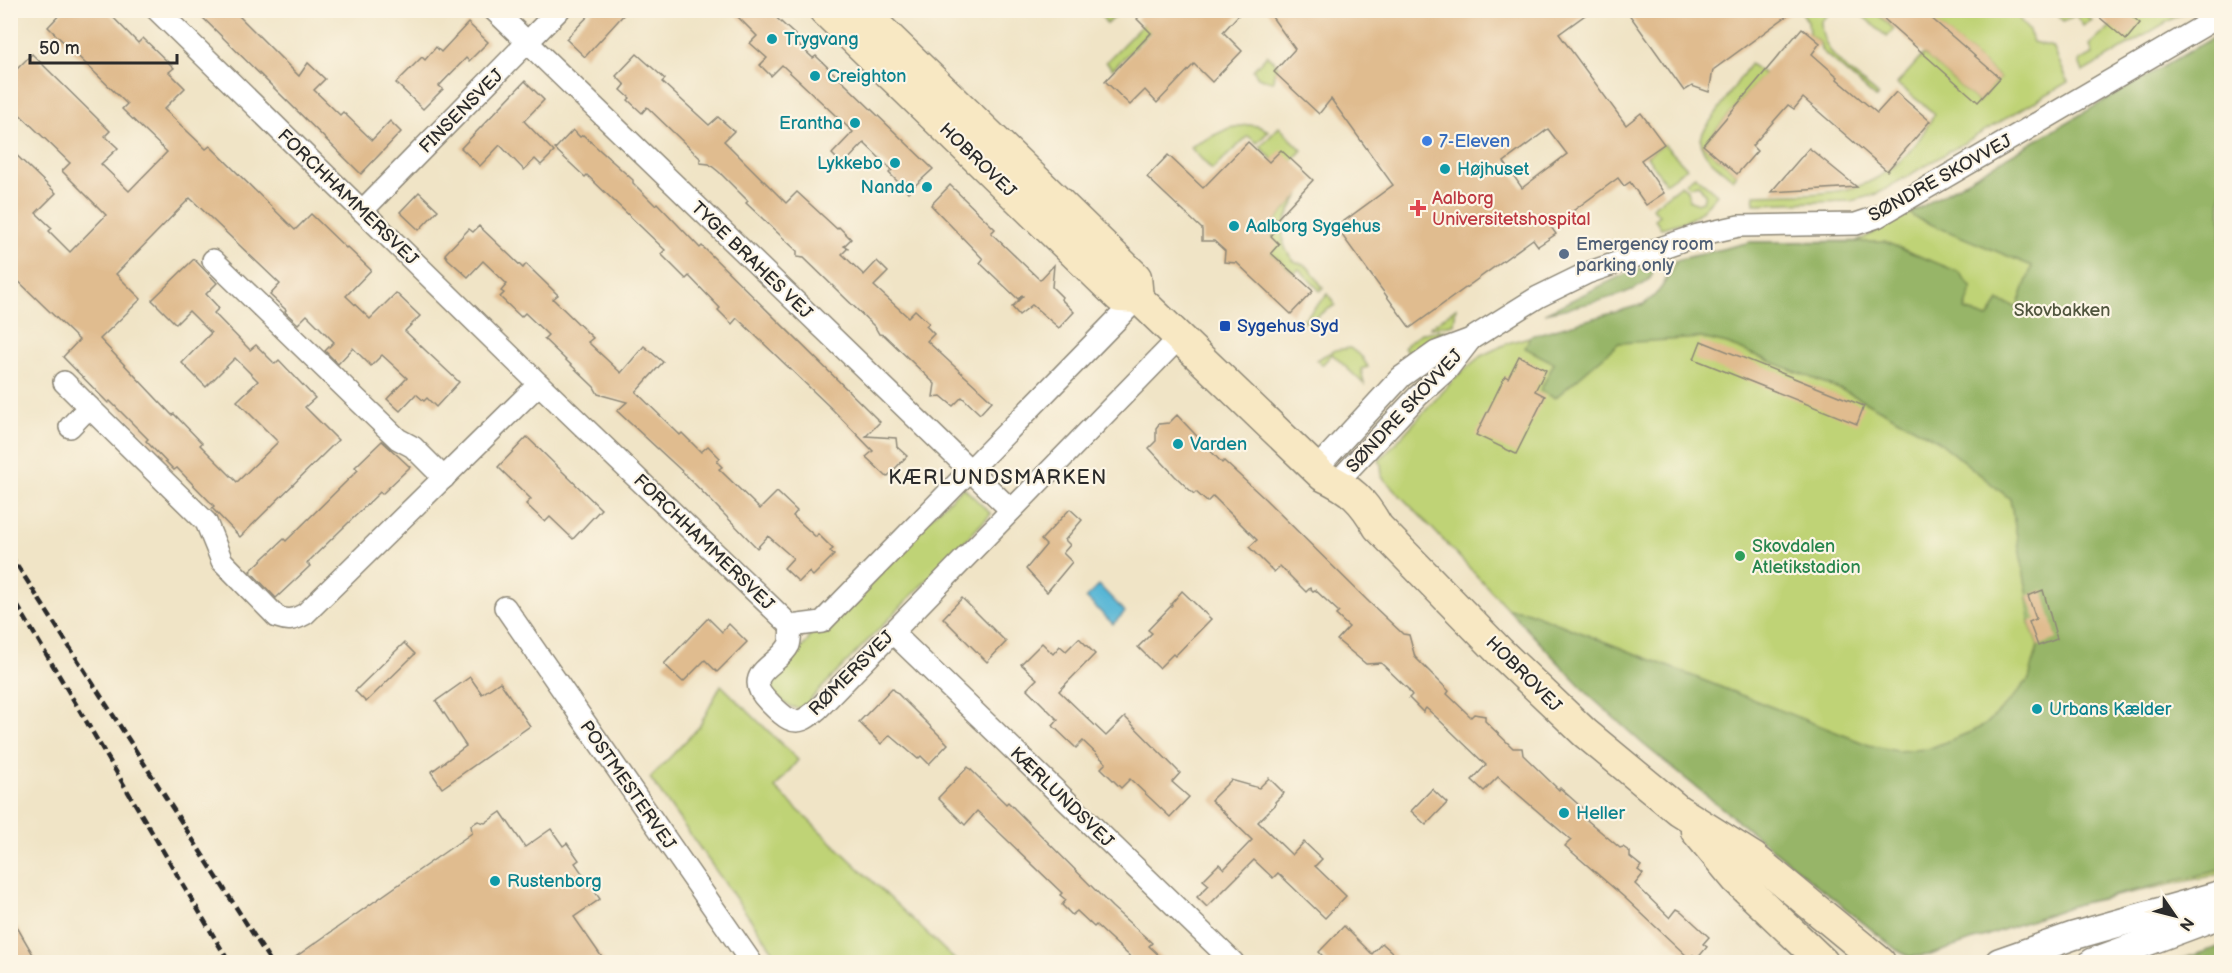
<svg xmlns="http://www.w3.org/2000/svg" width="2232" height="973" viewBox="0 0 2232 973" font-family="'Balsamiq Sans',sans-serif">
<rect width="100%" height="100%" fill="#fcf5e5"/>
<filter id="ink" filterUnits="userSpaceOnUse"><feTurbulence type="fractalNoise" baseFrequency=".0167" numOctaves="2"/><feDisplacementMap in="SourceGraphic" scale="12" xChannelSelector="R" yChannelSelector="G"/><feConvolveMatrix kernelMatrix="1 2 1 2 8 2 1 2 1" color-interpolation-filters="sRGB"/></filter>
<filter id="wash" filterUnits="userSpaceOnUse"><feTurbulence type="fractalNoise" baseFrequency=".008" numOctaves="4" result="noise"/><feDisplacementMap in="SourceGraphic" scale="24" xChannelSelector="R" yChannelSelector="G"/><feGaussianBlur stdDeviation="1.35" result="paint"/><feColorMatrix in="noise" values="0 0 0 0 0 0 0 0 0 0 0 0 0 0 0 0 0 1.4 0 .05"/><feComposite in="paint" operator="in"/></filter>
<g filter="url(#wash)">
<rect width="100%" height="100%" fill="#f0e4c6"/>
<!-- green -->
<g fill="#bfd376" stroke="#757f50" stroke-width="1.5">
<polygon points="2180,10 2182,13 2083,72 2079,61 2093,54 2090,45 2110,27 2122,11"/>
<polygon points="1098,11 1121,11 1107,24"/>
<polygon points="1156,11 1170,11 1113,69 1106,62"/>
<path d="M1801 11 1831 12 1821 21C1820 55 1855 75 1878 95L1876 98 1821 50 1820 43 1809 34 1808 22Z"/>
<polygon points="1857,11 1874,11 1894,29 1887,37"/>
<path d="M1922 11H2013L2029 31 2033 42 2053 47 2068 82 1877 194 1851 201 1754 204 1755 195C1820 192 1869 202 1915 145 1922 136 1928 124 1935 114L1897 84 1924 54 1978 102 2000 78Z"/>
<polygon points="2057,11 2080,11 2092,20 2083,26 2076,15 2063,21 2055,12"/>
<path d="M2221 33V874L2078 904 1930 955 1910 957 1897 950 1643 744 1591 697 1427 523 1382 477 1381 464 1379 461 1458 375 1481 356 1508 343 1644 304C1661 293 1668 283 1665 263L1751 242 1858 241 1908 215Z"/>
<polygon points="1267,55 1279,67 1274,72 1273,82 1258,77 1253,70"/>
<path d="M1750 64 1764 74 1703 145 1737 174 1733 179C1718 165 1694 154 1703 132Z"/>
<polygon points="1248,125 1258,126 1269,131 1257,143 1248,136 1212,170 1190,147 1229,128"/>
<polygon points="1279,127 1302,150 1292,161 1272,159 1260,147"/>
<polygon points="1664,144 1687,168 1665,183 1647,156"/>
<path d="M1695 176 1717 194C1696 219 1691 221 1661 228L1655 219 1659 215 1652 207 1681 185 1687 190 1690 201 1696 203 1703 201 1705 194 1698 184 1689 187 1685 183Z"/>
<path d="M1300 194C1287 213 1273 239 1293 260 1296 263 1302 263 1306 266 1313 270 1318 282 1323 288L1320 291 1299 269 1294 273 1271 253V236L1279 227 1274 222Z"/>
<polygon points="1328,294 1335,305 1309,321 1302,321"/>
<polygon points="1456,308 1454,324 1429,328"/>
<polygon points="1447,330 1408,353 1404,347 1421,333"/>
<polygon points="1350,348 1362,357 1368,367 1361,369 1364,384 1332,354 1322,365 1316,360 1335,350"/>
<path d="M963 487 991 514 803 707C790 712 774 696 769 684L772 678 808 641 811 630Z"/>
<polygon points="721,685 798,760 775,788 957,962 781,962 650,778 699,727"/>
</g>
<!-- forest -->
<g fill="#97b567" stroke="#617049" stroke-width="1.5">
<path d="M2221 33V870L2078 904 1930 955 1910 957 1897 950 1643 744 1591 697 1508 609 1526 611 1869 745 1897 751 1928 749 1968 733 1985 725 2008 703 2029 679 2038 646 2029 622 2028 596 2010 499 1937 440 1849 393 1727 344 1701 338 1619 343 1555 398 1540 391 1554 363 1525 348 1530 336 1644 304C1661 293 1668 278 1677 260L1751 242H1885L1959 272 1972 288 1965 310 1988 318 1999 301 2017 307 2032 266 1913 217 1911 213Z"/>
<path d="M1654 263C1653 267 1653 274 1651 277 1640 295 1567 308 1545 313L1621 276Z"/>
<polygon points="2221,946 2221,962 2173,962"/>
</g>
<!-- water -->
<polygon fill="#57b6d5" stroke="#417080" stroke-width="1.5" points="1099,585 1125,612 1113,624 1086,598"/>
<g id="blocks">
<!-- building -->
<g fill="#e0bc8f" fill-rule="evenodd">
<polygon points="64,10 106,10 138,43 143,38 174,68 169,72 185,88 164,109 206,149 210,146 295,230 311,214 346,248 347,247 371,270 346,296 370,319 396,293 420,316 405,331 459,382 436,407 427,398 424,401 416,394 400,411 387,399 407,378 382,355 371,366 353,348 338,364 325,351 334,342 307,315 298,324 285,312 286,310 270,295 280,284 190,198 116,274 141,299 100,339 172,415 174,414 202,443 200,445 237,482 278,442 237,401 258,381 235,358 206,387 182,363 211,333 189,311 176,324 152,300 194,259 217,283 206,294 219,308 214,313 250,350 256,345 275,364 279,360 315,398 305,407 338,440 240,537 212,508 214,506 177,468 174,470 146,441 148,439 110,401 108,403 63,357 79,340 10,273 10,149 56,193 36,213 52,228 49,231 70,252 106,215 62,171 70,163 10,105 10,76 32,54 110,131 105,136 118,148 101,164 129,191 167,152 122,109 127,104 48,27"/>
<polygon points="195,10 233,10 299,76 308,63 325,79 314,90 340,115 343,112 372,140 390,121 401,132 361,174"/>
<polygon points="594,10 628,10 585,57 566,39"/>
<polygon points="731,10 768,10 795,35 791,38 813,58 816,56 933,169 908,192 889,173 892,170 864,143 843,165 832,154 853,132 782,65 771,76 760,65 767,58 750,43 757,36"/>
<polygon points="1145,10 1243,10 1223,32 1242,51 1212,82 1194,64 1157,103 1145,90 1130,105 1105,81 1151,33 1137,19"/>
<path d="M1267 10H1592L1559 34 1626 125 1641 113 1664 144 1641 160 1664 193 1646 205 1630 182 1624 186 1618 178 1551 227 1556 234 1538 246 1533 239 1410 328 1336 227 1393 185 1331 99 1319 114 1274 72 1295 49ZM1548 129 1567 154 1522 188 1504 162Z"/>
<polygon points="1626,10 1795,10 1713,70 1709,92 1692,86 1684,91"/>
<polygon points="1874,10 1922,10 2000,78 1978,102"/>
<polygon points="2091,10 2125,10 2140,23 2126,40"/>
<polygon points="468,23 488,42 469,61 466,58 439,86 443,89 423,109 396,83 422,57 425,60 436,47 441,52"/>
<polygon points="1802,28 1820,43 1812,54 1838,77 1837,79 1877,113 1896,92 1930,121 1887,171 1803,98 1794,109 1788,105 1752,146 1757,151 1737,174 1703,145"/>
<polygon points="637,54 665,79 662,82 709,125 718,117 734,131 724,141 786,203 797,192 837,229 839,227 851,239 844,246 848,248 842,254 864,275 877,261 888,272 874,286 908,317 915,310 929,323 926,326 934,334 927,341 992,401 980,414 962,397 953,406 941,396 933,397 935,384 884,335 879,334 875,327 804,258 797,257 797,251 746,203 748,201 719,172 709,164 700,163 700,158 647,107 642,113 628,100 630,98 621,90 625,85 616,76"/>
<polygon points="525,81 544,100 524,121 554,152 541,165 535,159 524,170 500,145 480,166 461,148"/>
<polygon points="573,130 580,137 583,135 633,180 633,183 655,205 657,203 700,248 702,246 880,422 866,436 896,438 897,447 907,456 887,477 866,457 873,451 833,410 737,318 732,324 718,310 720,308 689,276 686,279 661,254 665,250 587,175 585,177 555,149"/>
<polygon points="1248,142 1269,162 1281,150 1313,180 1274,222 1279,226 1271,236 1279,244 1271,253 1313,291 1291,314 1237,263 1224,262 1225,251 1214,241 1202,241 1202,229 1147,177 1168,155 1203,188"/>
<polygon points="1809,148 1857,187 1771,192"/>
<polygon points="950,185 995,229 991,233 1040,280 1054,265 1052,287 1062,297 1061,299 1074,312 1059,328 1032,305 1019,315 1012,307 1023,296 1022,295 1018,299 980,263 983,259 931,205"/>
<polygon points="419,192 438,210 419,230 400,212"/>
<polygon points="479,226 523,268 526,264 558,295 553,299 593,338 588,342 621,373 644,346 663,362 636,392 680,435 682,433 701,452 708,446 720,458 717,462 722,467 719,469 760,509 777,492 797,511 793,516 816,537 818,534 833,549 830,551 834,555 813,576 809,572 799,582 784,568 793,558 768,536 757,548 684,473 617,411 627,402 598,394 594,387 544,339 548,335 525,313 521,317 500,297 504,293 501,291 507,284 483,261 468,277 448,259 445,254 469,229 473,232"/>
<polygon points="1701,341 1864,406 1857,424 1694,359"/>
<polygon points="1519,356 1546,370 1535,391 1545,396 1516,454 1476,435 1505,376 1508,378"/>
<polygon points="1177,415 1222,463 1224,461 1265,499 1369,602 1403,634 1409,635 1415,657 1449,691 1447,694 1471,717 1474,714 1485,716 1485,721 1513,748 1522,748 1523,755 1559,790 1560,788 1589,814 1587,820 1620,848 1623,847 1630,852 1630,857 1641,866 1638,870 1643,874 1635,884 1670,918 1677,909 1681,911 1709,937 1703,944 1707,947 1697,959 1693,955 1690,959 1624,897 1565,846 1571,840 1498,777 1484,791 1472,780 1486,765 1434,715 1426,708 1423,712 1409,698 1412,695 1408,689 1381,663 1366,664 1337,640 1349,627 1336,615 1339,612 1315,590 1313,591 1310,588 1306,592 1280,566 1274,572 1249,547 1257,540 1213,496 1207,502 1196,492 1194,494 1175,476 1149,448 1156,441 1156,428 1159,424 1169,423"/>
<polygon points="527,437 601,509 573,539 550,517 545,522 526,504 531,499 498,467"/>
<polygon points="382,441 410,467 382,494 380,492 307,563 310,566 276,598 250,571 284,539 286,541 358,470 355,467"/>
<polygon points="1070,509 1082,520 1065,540 1070,545 1063,553 1072,562 1047,592 1026,569 1046,545 1041,540"/>
<polygon points="2043,590 2057,639 2038,646 2029,622 2036,619 2028,596"/>
<polygon points="1182,591 1211,619 1175,656 1173,654 1159,668 1138,647 1152,633 1148,630 1172,605 1171,604"/>
<polygon points="962,598 1006,642 987,662 943,618"/>
<polygon points="708,618 722,632 729,624 747,642 717,672 705,660 683,682 664,664"/>
<polygon points="1079,638 1095,654 1059,691 1106,736 1125,717 1180,773 1172,782 1189,797 1170,817 1130,779 1121,788 1101,768 1106,763 1083,741 1076,748 1053,726 1058,720 1027,689 1037,679 1021,664 1042,643 1053,654 1060,646 1066,651"/>
<polygon points="404,643 415,654 366,702 355,691"/>
<polygon points="470,677 482,694 500,682 530,726 442,788 431,772 466,746 436,701"/>
<polygon points="892,688 948,744 929,764 921,756 918,759 890,735 881,744 859,722"/>
<polygon points="968,767 1006,804 1008,802 1112,907 1152,943 1149,946 1167,963 1137,963 1096,925 1094,927 1077,911 1072,915 1062,905 1066,900 1060,895 1062,893 977,811 965,825 938,798"/>
<polygon points="1269,778 1284,793 1275,802 1276,804 1258,822 1292,855 1304,842 1322,859 1315,866 1346,896 1325,918 1278,873 1273,878 1254,860 1207,907 1197,897 1209,885 1203,880 1219,864 1224,869 1252,840 1211,800 1231,780 1259,788"/>
<polygon points="1432,789 1447,803 1426,825 1411,811"/>
<polygon points="501,812 525,847 551,829 563,846 567,843 579,860 575,863 600,899 574,917 606,963 287,963 472,833 471,825 478,821 485,823"/>
<polygon points="10,915 38,963 10,963"/>
<polygon points="1344,926 1372,954 1382,943 1404,963 1329,963 1319,952"/>
</g>
</g>
</g>
<g filter="url(#ink)">
<use href="#blocks" fill-opacity="0" stroke="#8e8878" stroke-width="1.5"/>
<g fill="none" stroke-linecap="round" stroke-linejoin="round">
<defs>
<g id="minor">
<polyline points="157,10 539,384 791,626"/>
<polyline points="494,10 1011,510"/>
<polyline points="362,211 559,10"/>
<polyline points="213,260 398,439 413,447 444,478"/>
<polyline points="64,382 89,407 70,427"/>
<path d="M89 407 206 522 222 561 277 617C288 621 294 620 305 614L539 384"/>
<polyline points="1316,469 1401,377 1436,352 1471,339 1538,297 1587,273 1698,235 1739,226 1856,224 1877,217 2222,15"/>
<polyline points="1337,482 1418,396 1447,370 1471,339"/>
<polyline points="505,607 751,962"/>
<path d="M791 626C790 631 791 640 789 645 779 666 740 673 768 701 774 707 781 715 789 719 801 725 809 716 818 709L1179 338"/>
<polyline points="791,626 822,622 1138,298"/>
<polyline points="892,632 1233,962"/>
</g>
<g id="tertiary">
<polyline points="1999,962 2073,936 2222,894"/>
<polyline points="2093,962 2222,914"/>
</g>
<g id="secondary">
<path d="M824 10 1119 297 1138 298 1323 476C1351 489 1363 500 1378 527L1500 652 1585 733 1678 810 1754 858 1880 962"/>
<polyline points="861,10 1136,277 1138,298"/>
<polyline points="1696,831 1736,879 1823,962"/>
</g>
</defs>
<!-- minor casing -->
<use href="#minor" stroke="#8e8878" stroke-width="24"/>
<!-- tertiary casing -->
<use href="#tertiary" stroke="#8e8878" stroke-width="30"/>
<!-- secondary casing -->
<use href="#secondary" stroke="#8e8878" stroke-width="33"/>
<!-- minor -->
<use href="#minor" stroke="#fff" stroke-width="21"/>
<!-- tertiary -->
<use href="#tertiary" stroke="#fff" stroke-width="27"/>
<!-- secondary -->
<use href="#secondary" stroke="#f8e8c3" stroke-width="30"/>
<!-- rail -->
<g stroke="#2b2b2b" stroke-width="4.5" stroke-dasharray="9 4.5" stroke-linecap="butt">
<polyline points="10,554 271,962"/>
<polyline points="10,593 229,962"/>
</g>
</g>
</g>
<!-- markers -->
<g fill="#0f9aa8" stroke="#fcf5e5" stroke-width="2">
<circle cx="772" cy="39" r="6"/>
<circle cx="815" cy="76" r="6"/>
<circle cx="855" cy="123" r="6"/>
<circle cx="895" cy="163" r="6"/>
<circle cx="1445" cy="169" r="6"/>
<circle cx="927" cy="187" r="6"/>
<circle cx="1234" cy="226" r="6"/>
<circle cx="1178" cy="444" r="6"/>
<circle cx="2037" cy="709" r="6"/>
<circle cx="1564" cy="813" r="6"/>
<circle cx="495" cy="881" r="6"/>
</g>
<circle fill="#3f7fe0" stroke="#fcf5e5" stroke-width="2" cx="1427" cy="141" r="6"/>
<path fill="#e0444e" stroke="#fcf5e5" stroke-width="2" d="M1415 199h6v6h6v6h-6v6h-6v-6h-6v-6h6z"/>
<circle fill="#5c6f8a" stroke="#fcf5e5" stroke-width="2" cx="1564" cy="254" r="6"/>
<rect fill="#1a4fb4" stroke="#fcf5e5" stroke-width="2" x="1219" y="320" width="12" height="12" rx="3"/>
<circle fill="#2e9e5b" stroke="#fcf5e5" stroke-width="2" cx="1740" cy="556" r="6"/>
<g text-anchor="middle" stroke-width="4.5" stroke-linejoin="round" paint-order="stroke">
<!-- culture labels -->
<g font-size="18" fill="#0d838f" stroke="#fcf5e5" text-anchor="start">
<text x="784" y="45">Trygvang</text>
<text x="827" y="82">Creighton</text>
<text x="843" y="129" text-anchor="end">Erantha</text>
<text x="883" y="169" text-anchor="end">Lykkebo</text>
<text x="1457" y="175">Højhuset</text>
<text x="915" y="193" text-anchor="end">Nanda</text>
<text x="1246" y="232">Aalborg Sygehus</text>
<text x="1190" y="450">Varden</text>
<text x="2049" y="715">Urbans Kælder</text>
<text x="1576" y="819">Heller</text>
<text x="507" y="887">Rustenborg</text>
</g>
<!-- street labels -->
<g font-size="18" fill="#2b2b2b" stroke="#fcf5e5">
<text transform="translate(461 111) rotate(-45)" y="6">FINSENSVEJ</text>
<text transform="translate(978 160) rotate(44)" y="6">HOBROVEJ</text>
<text transform="translate(1940 178) rotate(-29)" y="6">SØNDRE SKOVVEJ</text>
<text transform="translate(348 197) rotate(44)" y="6">FORCHHAMMERSVEJ</text>
<text transform="translate(752 260) rotate(44)" y="6">TYGE BRAHES VEJ</text>
<text transform="translate(1404 411) rotate(-47)" y="6">SØNDRE SKOVVEJ</text>
<text transform="translate(704 542) rotate(44)" y="6">FORCHHAMMERSVEJ</text>
<text transform="translate(851 673) rotate(-45)" y="6">RØMERSVEJ</text>
<text transform="translate(1524 674) rotate(45)" y="6">HOBROVEJ</text>
<text transform="translate(628 785) rotate(55)" y="6">POSTMESTERVEJ</text>
<text transform="translate(1062 797) rotate(44)" y="6">KÆRLUNDSVEJ</text>
</g>
<!-- shop labels -->
<g font-size="18" fill="#366cbe" stroke="#fcf5e5" text-anchor="start">
<text x="1439" y="147">7-Eleven</text>
</g>
<!-- health labels -->
<g font-size="18" fill="#be3a42" stroke="#fcf5e5" text-anchor="start">
<text x="1432" y="204">Aalborg<tspan x="1432" dy="21">Universitetshospital</tspan></text>
</g>
<!-- service labels -->
<g font-size="18" fill="#4e5e75" stroke="#fcf5e5" text-anchor="start">
<text x="1576" y="250">Emergency room<tspan x="1576" dy="21">parking only</tspan></text>
</g>
<!-- park labels -->
<g font-size="18" fill="#50553e" stroke="#fcf5e5">
<text x="2062" y="316">Skovbakken</text>
</g>
<!-- transit labels -->
<g font-size="18" fill="#164399" stroke="#fcf5e5" text-anchor="start">
<text x="1237" y="332">Sygehus Syd</text>
</g>
<!-- leisure labels -->
<g font-size="18" fill="#27864d" stroke="#fcf5e5" text-anchor="start">
<text x="1752" y="552">Skovdalen<tspan x="1752" dy="21">Atletikstadion</tspan></text>
</g>
<!-- neighbourhood labels -->
<g font-size="20" letter-spacing="1.5" fill="#2b2b2b" stroke="#fcf5e5">
<text x="998" y="484">KÆRLUNDSMARKEN</text>
</g>
</g>
<!-- margin -->
<rect width="2232" height="973" fill="none" stroke="#fcf5e5" stroke-width="36"/>
<!-- north arrow -->
<g transform="translate(2175 916) rotate(125)" stroke="#fcf5e5" stroke-width="4.5" paint-order="stroke">
<path d="M0-4.5L10 22L0 15L-10 22Z" fill="#2b2b2b"/>
<text y="-9" font-size="16" font-weight="bold" text-anchor="middle" fill="#2b2b2b">N</text>
</g>
<!-- scale -->
<path d="M30 54v9h147v-9" fill="none" stroke="#2b2b2b" stroke-width="3"/>
<text x="39" y="54" font-size="18" fill="#2b2b2b" stroke="#fcf5e5" stroke-width="4.5" paint-order="stroke">50 m</text>
</svg>
